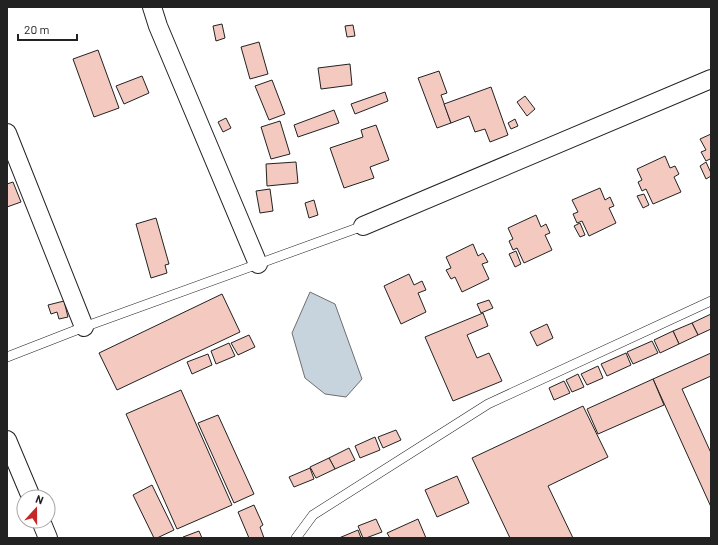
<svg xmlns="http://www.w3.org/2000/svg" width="718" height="545" viewBox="0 0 718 545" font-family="Barlow,sans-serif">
<rect width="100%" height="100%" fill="#fff"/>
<!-- water -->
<polygon fill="#c7d3dd" stroke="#6f6f6f" points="310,292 335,304 362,379 346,397 325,394 305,378 292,333"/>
<!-- building -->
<g fill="#f3c9c0" stroke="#222">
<polygon points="222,24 225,38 216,41 213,26"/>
<polygon points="353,25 355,36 347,37 345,26"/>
<polygon points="259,42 268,74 250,79 241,47"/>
<polygon points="98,50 119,108 94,117 73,59"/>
<polygon points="350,64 352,85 321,89 318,68"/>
<polygon points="439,71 447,93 441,95 451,123 437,128 418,78"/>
<polygon points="142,76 149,93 124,104 116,86"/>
<polygon points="272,80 285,114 269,120 255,86"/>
<polygon points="491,87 508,135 490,142 485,129 475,132 469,116 451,123 444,104"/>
<polygon points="385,92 388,101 355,114 351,104"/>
<polygon points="525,96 535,109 527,116 517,102"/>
<polygon points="334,110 339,123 298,137 294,125"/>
<polygon points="226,118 231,128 223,132 218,122"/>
<polygon points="515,119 518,126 511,129 508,123"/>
<polygon points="280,121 290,154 271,159 261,127"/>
<polygon points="376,125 389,160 370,167 374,178 344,188 330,148 363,137 361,130"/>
<polygon points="711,134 711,162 710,159 706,161 701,152 706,150 700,139"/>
<polygon points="665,156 670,168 675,166 679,174 674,177 681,192 653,204 646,189 642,191 638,182 642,180 637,169"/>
<polygon points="296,162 298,183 267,186 266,164"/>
<polygon points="706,162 711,173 711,176 706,179 700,166"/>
<polygon points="13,182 21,202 7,207 7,184"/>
<polygon points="600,188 605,200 610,197 614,206 609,208 616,223 589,236 582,221 577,223 573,214 578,212 572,200"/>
<polygon points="270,189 273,211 260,213 256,191"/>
<polygon points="644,194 649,205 643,208 637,196"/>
<polygon points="314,200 318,215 309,218 305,203"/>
<polygon points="536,215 541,227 546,224 550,233 545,235 552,250 524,263 517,248 513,250 509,241 513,239 508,228"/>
<polygon points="156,218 169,264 165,265 167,273 151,278 136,224"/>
<polygon points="580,223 585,235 580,237 574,226"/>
<polygon points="473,244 478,256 483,253 488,262 482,264 489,279 462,292 455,277 451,279 446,270 451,268 446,257"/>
<polygon points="516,251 521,264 515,267 509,254"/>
<polygon points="409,274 414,285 422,281 426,290 418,293 426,312 401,324 384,286"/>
<polygon points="222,294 240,332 117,390 99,353"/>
<polygon points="489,300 493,308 481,313 477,304"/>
<polygon points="64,301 68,317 59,319 57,312 51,314 48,305"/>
<polygon points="483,313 488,326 467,335 477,358 489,353 502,381 453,401 425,337"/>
<polygon points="711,314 711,329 698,335 692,323"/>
<polygon points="692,323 698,335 679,344 673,331"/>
<polygon points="547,324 553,338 537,346 530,332"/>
<polygon points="673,331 679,344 660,353 654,340"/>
<polygon points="249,335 255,347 238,355 231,343"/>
<polygon points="652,341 658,353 633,364 627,352"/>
<polygon points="229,343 235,356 216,364 211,351"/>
<polygon points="626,353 631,365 607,376 601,364"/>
<polygon points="711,353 711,376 682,389 711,453 711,507 653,379"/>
<polygon points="208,354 212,365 192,374 187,362"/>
<polygon points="598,366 603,378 587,385 581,374"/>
<polygon points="578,374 584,387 572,392 566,380"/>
<polygon points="653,379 664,405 598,434 587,409"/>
<polygon points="564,381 570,393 554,400 549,388"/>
<polygon points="181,390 232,505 177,529 126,414"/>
<polygon points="583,406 608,457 548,486 573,538 510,538 472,458"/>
<polygon points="218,415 254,494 234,503 198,423"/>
<polygon points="396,430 401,440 383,448 378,437"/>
<polygon points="375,437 380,450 360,458 355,446"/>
<polygon points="349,448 355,460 335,469 329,458"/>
<polygon points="329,458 335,469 316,478 310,467"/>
<polygon points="310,468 314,479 294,487 289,477"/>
<polygon points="457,476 469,503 437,517 425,490"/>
<polygon points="152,485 174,530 157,538 154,538 133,495"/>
<polygon points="254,505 263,525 260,527 264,538 249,538 238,512"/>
<polygon points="376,519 382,532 366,538 363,538 358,526"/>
<polygon points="418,519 426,538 390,538 387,533"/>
<polygon points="358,530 361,538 339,538"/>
<polygon points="199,531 202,538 184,538 183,537"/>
</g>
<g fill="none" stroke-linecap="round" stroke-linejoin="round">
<defs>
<g id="service">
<polyline points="7,357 84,327 363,226"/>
<polyline points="296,538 313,515 488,404 711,301"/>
</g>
<g id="minor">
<polyline points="152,7 158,26 258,264"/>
<polyline points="7,133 84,327"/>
<polyline points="363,226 711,79"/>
<polyline points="7,440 31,497"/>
<polyline points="41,521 48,538"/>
</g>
</defs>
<!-- service casing -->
<use href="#service" stroke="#222" stroke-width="10"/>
<!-- minor casing -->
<use href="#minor" stroke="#222" stroke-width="20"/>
<!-- service -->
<use href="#service" stroke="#fff" stroke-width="9"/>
<!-- minor -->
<use href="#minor" stroke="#fff" stroke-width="18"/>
</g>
<!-- border -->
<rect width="718" height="545" fill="none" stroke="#222222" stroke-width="16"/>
<!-- north arrow -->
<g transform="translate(36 509) rotate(21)"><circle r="19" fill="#ffffff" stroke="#a7a7a7"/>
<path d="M0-3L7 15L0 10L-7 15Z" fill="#c62828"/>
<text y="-6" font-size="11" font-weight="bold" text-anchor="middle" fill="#222222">N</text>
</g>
<!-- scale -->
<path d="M18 34v6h59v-6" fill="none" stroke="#222222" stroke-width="2"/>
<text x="24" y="34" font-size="12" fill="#222222" stroke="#ffffff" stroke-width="3" paint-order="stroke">20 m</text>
</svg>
